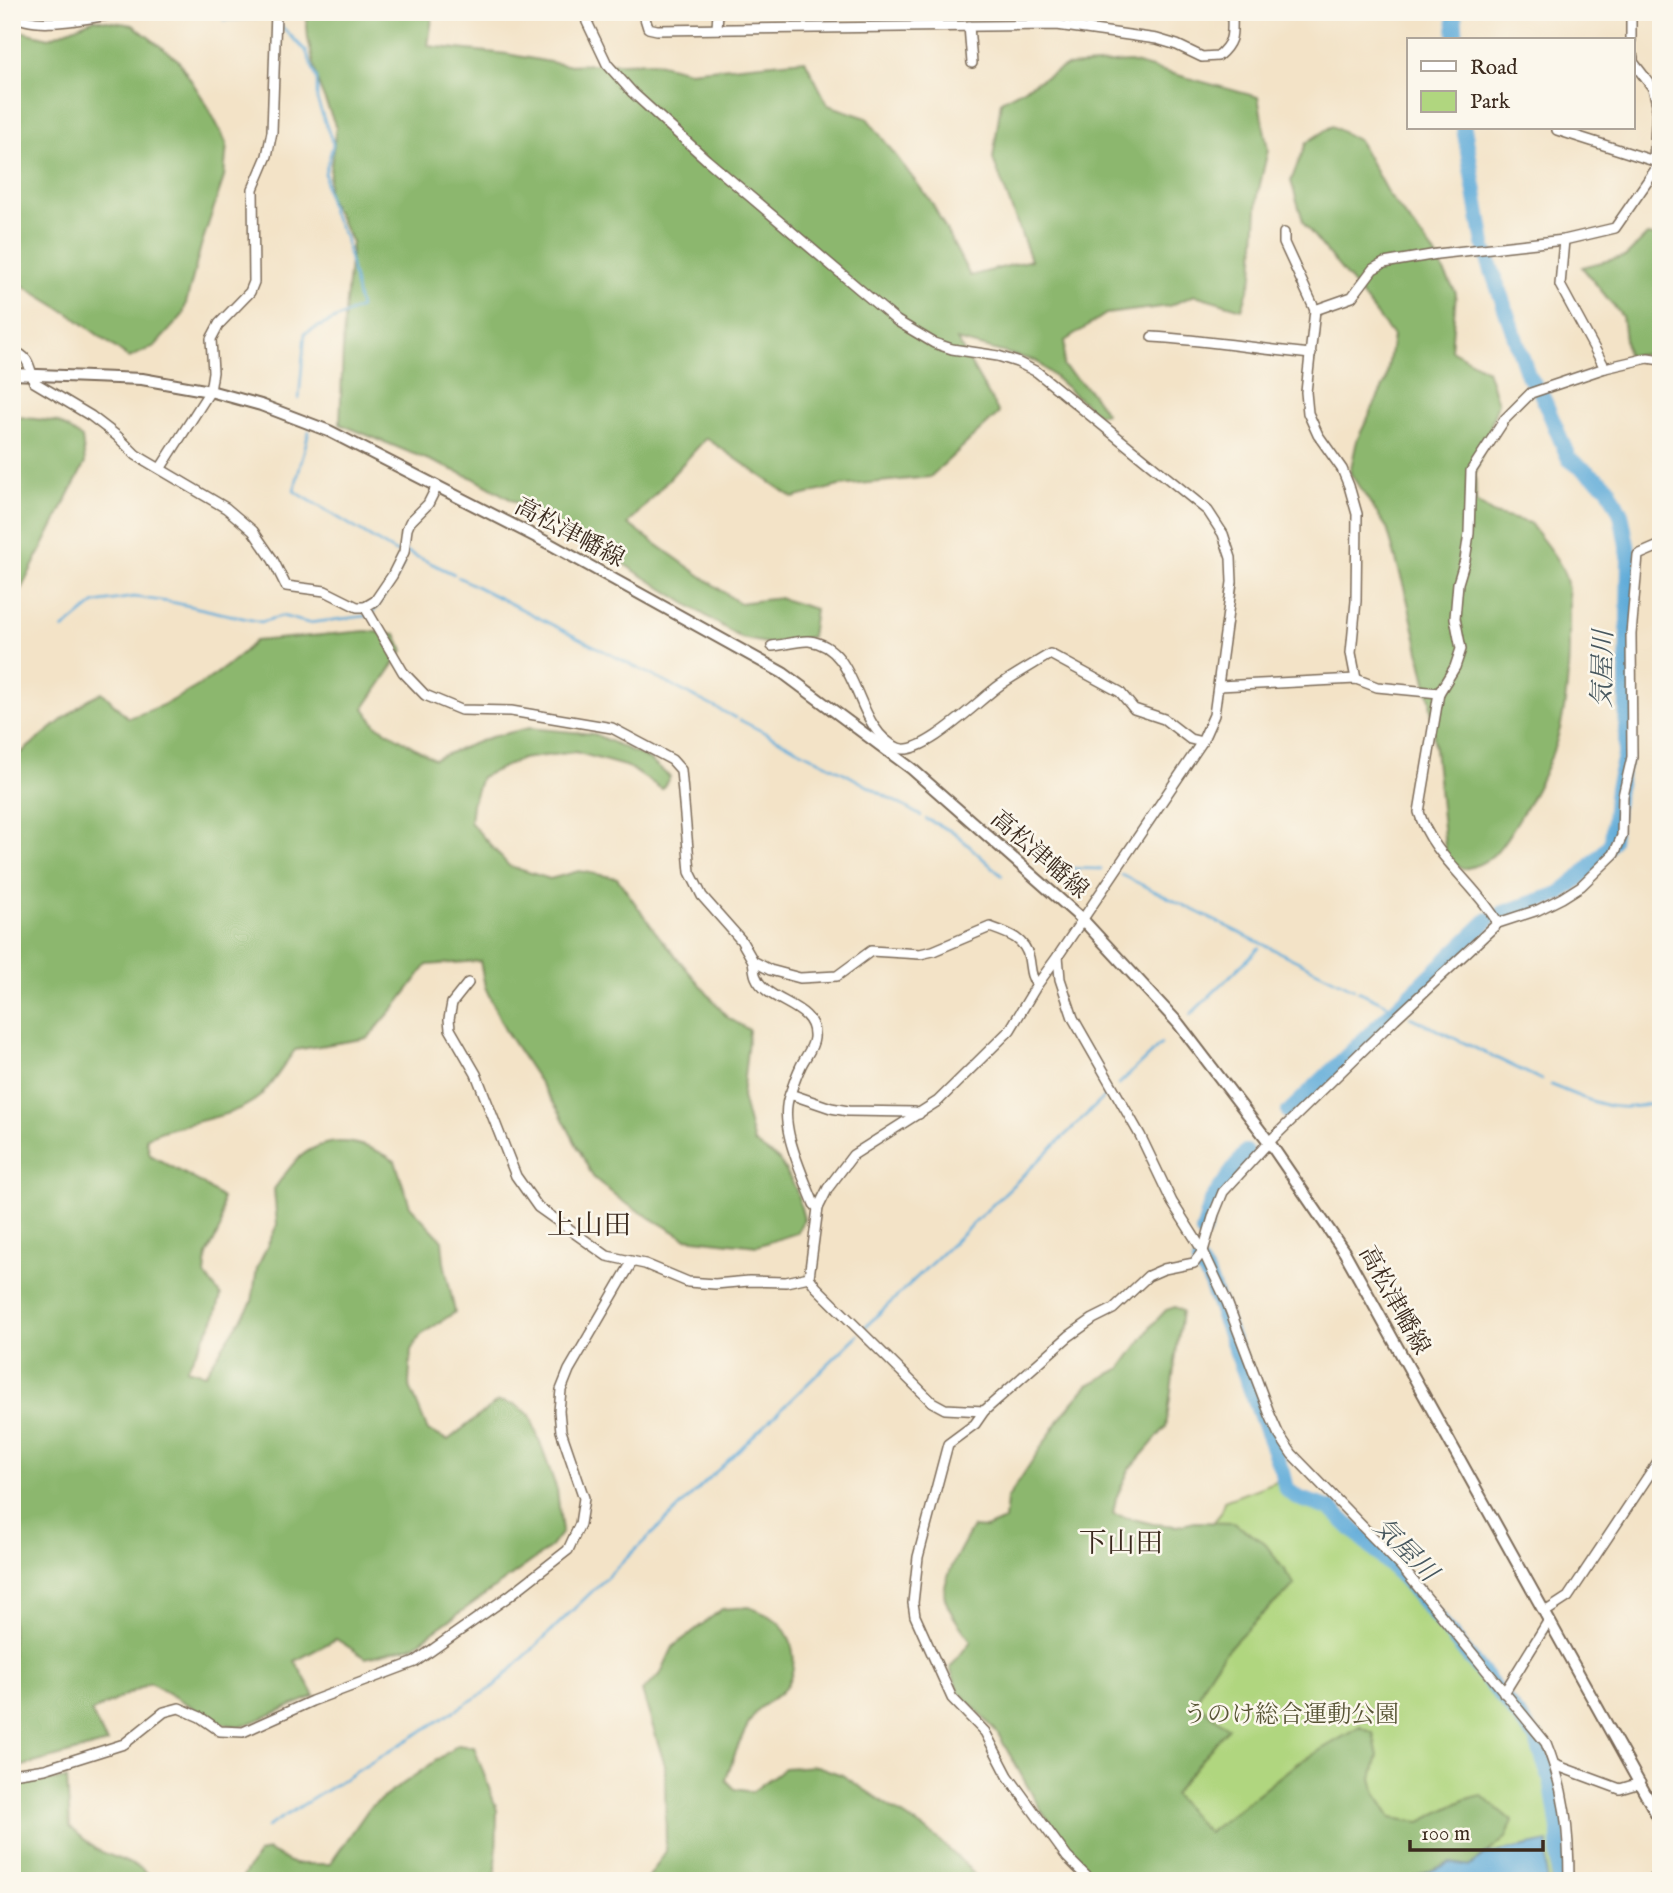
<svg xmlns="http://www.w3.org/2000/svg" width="1673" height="1893" viewBox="0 0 1673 1893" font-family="'IM FELL English','Noto Serif JP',serif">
<rect width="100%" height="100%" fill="#fbf7ec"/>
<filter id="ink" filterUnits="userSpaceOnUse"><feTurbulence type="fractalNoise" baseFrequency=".0143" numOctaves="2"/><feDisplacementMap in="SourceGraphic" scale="14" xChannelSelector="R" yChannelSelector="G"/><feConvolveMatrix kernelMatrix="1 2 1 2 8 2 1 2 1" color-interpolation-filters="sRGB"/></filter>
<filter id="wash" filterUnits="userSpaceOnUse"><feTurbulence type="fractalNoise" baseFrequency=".00686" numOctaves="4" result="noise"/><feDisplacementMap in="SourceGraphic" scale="28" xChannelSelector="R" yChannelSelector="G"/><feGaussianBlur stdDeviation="1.57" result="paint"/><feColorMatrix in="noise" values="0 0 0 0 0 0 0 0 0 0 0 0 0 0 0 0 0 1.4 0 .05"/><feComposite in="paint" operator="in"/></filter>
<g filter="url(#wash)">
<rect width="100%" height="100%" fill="#f3e3c7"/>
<!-- green -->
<polygon fill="#b0d67f" stroke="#76804e" stroke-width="2" points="1277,1481 1334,1519 1399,1582 1532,1740 1548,1786 1553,1819 1551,1881 1133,1881 1207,1530 1221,1513 1224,1501"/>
<!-- forest -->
<g fill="#8cb76e" stroke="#647046" stroke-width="2">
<polygon points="306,12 433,12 428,46 507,54 566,65 653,62 689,71 805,60 828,105 867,118 932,203 970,276 1031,260 993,159 1001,101 1066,66 1130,62 1258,97 1268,150 1258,193 1253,275 1242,309 1195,295 1169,306 1106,314 1065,341 1063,366 1091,392 1106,413 1098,415 1036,361 957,340 999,413 930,477 839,486 793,498 706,438 628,524 739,603 779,598 815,609 811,637 771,644 741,638 614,558 473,478 340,424 344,322 352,242 327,195 336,127 319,86 308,39"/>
<polygon points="94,19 133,25 178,60 207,105 227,144 224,177 201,246 183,315 155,346 129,358 71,315 22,285 12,262 12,29 49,38"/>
<path d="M1332 126 1359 141 1388 194 1432 250 1456 293 1451 350 1487 370 1498 403 1475 475 1476 502 1494 514 1530 523C1540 538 1556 554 1563 571 1570 586 1569 609 1569 624 1570 708 1562 751 1517 822 1501 847 1494 863 1463 869L1446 857 1430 700 1407 598 1387 528 1350 473 1357 440 1386 381 1393 336 1353 284 1304 224 1291 181 1306 143Z"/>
<polygon points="1647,235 1661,237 1661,354 1627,355 1622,316 1582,267 1626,256"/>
<polygon points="12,416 58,422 82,438 85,463 12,607"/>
<path d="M366 631 396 634 403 651 364 708 376 725 434 759 491 737 529 728 594 734 647 758 670 777 662 789 628 767 575 752 522 759 481 777 472 805 470 822 509 866 550 879 579 871 617 878 657 934 727 1017 749 1030 742 1097 754 1143 779 1160 796 1189 804 1219 797 1233 757 1246 685 1238 622 1201 593 1177 560 1113 505 1030 485 987 480 961 427 965 399 1002 368 1038 295 1050C285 1063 271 1087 259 1097 228 1122 180 1120 146 1138L150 1155 200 1182 222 1198 221 1227 207 1255 205 1275 221 1296 214 1320 186 1369 205 1374 252 1302 257 1268 277 1225 274 1189C284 1176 296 1156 312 1149 341 1134 370 1145 395 1161L410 1206 442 1240 444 1262 455 1312 421 1335 411 1350 409 1384 428 1431 448 1440 498 1401 516 1405 530 1415 557 1490 562 1532 549 1549 413 1646 366 1658 336 1639 295 1661 315 1696 241 1727 220 1723 150 1683 91 1712 107 1743 12 1769V760L87 700 102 692 128 718C175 704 221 675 255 641Z"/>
<path d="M1175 1307 1182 1311 1166 1427 1129 1470 1116 1498 1113 1514 1153 1524 1178 1526 1195 1522 1233 1523 1264 1542 1295 1585C1262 1615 1207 1659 1197 1703L1228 1728 1173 1794 1208 1833 1296 1764 1360 1727 1373 1733 1378 1756 1372 1778 1376 1794 1391 1818 1420 1822 1466 1799 1481 1795 1512 1821 1507 1837 1471 1866 1449 1863 1406 1881H1098L1042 1812 997 1732 958 1691 950 1668 971 1641C962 1628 949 1613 945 1598 940 1582 964 1542 973 1527L986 1528 1005 1520 1007 1499 1063 1414 1088 1385 1121 1368 1153 1324 1166 1310Z"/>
<path d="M749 1607C760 1612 774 1616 782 1626 796 1645 799 1672 782 1691 775 1699 763 1703 757 1711 744 1728 732 1759 726 1780L735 1789 752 1792 784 1768 817 1766 842 1775 933 1835 968 1867 979 1881H646L666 1851 665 1766 642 1691 660 1675 673 1647 722 1609Z"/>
<polygon points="458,1745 474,1747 497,1810 496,1873 493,1881 240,1881 258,1854 267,1850 294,1864 330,1864 370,1807"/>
<polygon points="67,1779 70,1827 97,1850 141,1868 155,1881 12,1881 12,1783"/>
</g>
<!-- water -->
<polygon fill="#61acd9" stroke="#4e6b7c" stroke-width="2" points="1548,1842 1546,1881 1406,1881 1450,1863 1470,1866 1484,1855"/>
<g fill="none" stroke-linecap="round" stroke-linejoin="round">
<!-- stream -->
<g stroke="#61acd9" stroke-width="2.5">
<polyline points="224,15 224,20 272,17"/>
<polyline points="279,24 306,51 317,79 317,100 333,144 325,173 326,189 332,213 345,237 360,308 305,333 299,399"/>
<polyline points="309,431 294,491 395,552 399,552"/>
<polyline points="407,552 454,574"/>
<polyline points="458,577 736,718"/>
<polyline points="395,580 403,564"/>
<polyline points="373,612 387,591"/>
<polyline points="63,629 95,603 134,597 176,603 261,622 282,616 308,623 366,616"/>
<polyline points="740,720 846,774 921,816"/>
<polyline points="926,819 955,833 1002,876"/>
<polyline points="1057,868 1101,869"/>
<polyline points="1122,875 1354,989"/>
<polyline points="1358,991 1388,1005"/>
<polyline points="1190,1015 1259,948"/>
<polyline points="1410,1017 1542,1080"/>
<polyline points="1118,1085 1161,1044"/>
<path d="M1551 1085C1591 1101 1617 1117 1661 1100"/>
<polyline points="863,1329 1110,1092"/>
<polyline points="267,1827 493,1687 858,1335"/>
</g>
<!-- river -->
<g stroke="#61acd9" stroke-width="16">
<polyline points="1454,12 1456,40"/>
<polyline points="1464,128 1484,244"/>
<polyline points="1486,253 1528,375 1534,384"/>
<polyline points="1503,913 1559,894 1578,879 1605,851 1612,841 1617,788 1626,752 1629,556 1621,514 1608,487 1569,459 1541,393"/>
<polyline points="1289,1112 1488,920"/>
<polyline points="1203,1232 1212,1200 1246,1152"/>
<polyline points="1199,1263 1208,1276 1282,1472 1286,1489 1298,1498 1331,1509 1405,1579 1536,1738 1552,1784 1559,1830 1559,1881"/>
</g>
</g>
</g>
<g filter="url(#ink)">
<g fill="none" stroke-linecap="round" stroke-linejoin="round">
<defs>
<g id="minor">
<path d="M585 12 587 22 607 64 632 92 707 160 897 321 934 343 952 349 998 356 1017 362 1037 372 1208 511 1223 534 1231 558 1232 582 1214 715 1202 742 1058 956 1060 979 1073 1018 1140 1135 1172 1202 1203 1251 1227 1302 1270 1415 1278 1433 1292 1454 1400 1565 1546 1743C1565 1790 1569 1831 1569 1881"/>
<path d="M643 12 648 28 657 30 1057 25 1157 39 1177 45 1202 57 1218 56C1235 41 1232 34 1232 12"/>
<polyline points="1631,12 1631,40"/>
<path d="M12 14C37 33 98 14 128 13 164 12 200 13 236 12"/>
<polyline points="969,26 972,63"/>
<polyline points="717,28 718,12"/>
<polyline points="1633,57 1633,62 1653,88 1657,104 1654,161 1661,168"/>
<polyline points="1557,130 1654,161"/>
<polyline points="1284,233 1284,243 1315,310"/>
<polyline points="1564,240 1560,285 1605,368"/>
<path d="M1152 337C1205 340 1258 349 1311 354"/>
<path d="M12 351C30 356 29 367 34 382L91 416 117 436 136 455 226 508 253 531 273 560 286 586 325 591 357 607H365L375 601 392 576 404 552 407 529 410 522 428 504 437 486"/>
<polyline points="160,469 210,391 213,372 211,339 219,324 250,292 254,282 253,189 267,156 272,132 276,12"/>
<path d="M365 607 403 672 425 695 461 710 511 711 612 728 672 760 681 770 690 872 702 896 741 940 753 961 770 970 800 978 837 976 871 951 920 954 933 951 990 927C1007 933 1025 938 1029 958 1031 968 1030 976 1037 985"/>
<path d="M772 646C784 645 798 640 809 641 861 647 853 729 898 748 922 758 981 698 1000 685 1016 674 1034 664 1050 654L1120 692 1134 709 1164 719 1190 739 1202 742"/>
<polyline points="1356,679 1351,653 1356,601 1357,514 1349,486 1342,469 1318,435 1308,413 1306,392 1315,310 1352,297 1373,269 1384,263 1437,254 1564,240 1615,228 1658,166"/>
<polyline points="1219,686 1356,679 1377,687 1439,693"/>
<path d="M1498 923C1475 883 1432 856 1419 812L1439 693 1455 667 1461 649 1455 618 1458 583 1465 560 1469 533 1471 471 1505 419 1531 393 1605 368 1648 358 1661 360"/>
<path d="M753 961C754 966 754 973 756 977 767 1004 817 1003 814 1038 813 1049 804 1058 800 1068 796 1076 793 1086 790 1094"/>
<polyline points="468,983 452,1003 449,1019 450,1029 476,1074 516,1176 538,1207 607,1256 645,1264 688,1282 715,1284 749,1281 786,1282 809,1277"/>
<path d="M818 1208 814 1204C803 1175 777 1124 790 1094L831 1108 848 1111 915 1112 919 1114"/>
<polyline points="984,1411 945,1409 932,1402 816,1287 809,1277 818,1208 828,1188 853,1155 938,1101 1010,1030 1037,985 1058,956"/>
<polyline points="1545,1612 1568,1597 1661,1457"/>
<polyline points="1504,1693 1549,1620"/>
<polyline points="1555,1765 1620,1789 1640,1783"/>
<polyline points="12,1774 45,1769 124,1744 164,1712 179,1708 200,1717 220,1731 243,1732 312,1701 415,1662 509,1596 568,1550 580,1524 584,1498 561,1431 559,1411 561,1390 569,1370 632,1262"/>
<polyline points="1091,1881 1067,1857 1008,1776 985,1732 952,1698 915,1616 913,1603 918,1557 948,1444 975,1424 984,1411 1069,1336 1093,1319 1113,1309 1148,1276 1164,1269 1194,1263 1203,1251 1214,1214 1223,1192 1269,1142 1395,1019 1498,923 1538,910 1562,898 1581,886 1614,854 1622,836 1623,796 1632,757 1631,634 1638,555 1661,545"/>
</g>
<g id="major">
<polyline points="12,374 142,379 210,391 261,405 329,431 550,544 783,673 912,769 1082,919 1178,1023 1269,1142 1345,1253 1661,1822"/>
<polyline points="1652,1881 1661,1871"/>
</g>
</defs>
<!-- minor casing -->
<use href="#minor" stroke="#7b6b59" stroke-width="12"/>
<!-- major casing -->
<use href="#major" stroke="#7b6b59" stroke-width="14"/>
<!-- minor -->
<use href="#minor" stroke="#fff" stroke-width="9"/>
<!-- major -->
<use href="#major" stroke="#fff" stroke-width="10"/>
</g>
</g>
<g text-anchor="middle" stroke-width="5" stroke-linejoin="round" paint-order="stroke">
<!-- street labels -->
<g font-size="24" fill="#3b2a1e" stroke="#fbf7ec">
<text transform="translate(570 532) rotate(28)" y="8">高松津幡線</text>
<text transform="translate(1040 854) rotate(41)" y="8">高松津幡線</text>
<text transform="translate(1395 1300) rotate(61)" y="8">高松津幡線</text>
</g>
<!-- park labels -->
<g font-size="24" fill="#585536" stroke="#fbf7ec">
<text x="1291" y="1722">うのけ総合運動公園</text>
</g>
<!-- water labels -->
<g font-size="26" font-style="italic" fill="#48585f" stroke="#fbf7ec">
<text transform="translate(1602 669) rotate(-89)" y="9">気屋川</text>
<text transform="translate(1406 1549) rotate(45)" y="9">気屋川</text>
</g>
<!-- quarter labels -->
<g font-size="28" fill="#3b2a1e" stroke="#fbf7ec">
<text x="589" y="1234">上山田</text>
<text x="1121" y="1552">下山田</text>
</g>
</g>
<!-- margin -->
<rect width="1673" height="1893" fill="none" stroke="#fbf7ec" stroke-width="42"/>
<!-- legend -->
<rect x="1407" y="38" width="228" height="91" fill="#fbf7ec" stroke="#aea59a" stroke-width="2"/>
<rect x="1421" y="61" width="35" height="10" fill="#ffffff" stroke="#aea59a" stroke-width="2"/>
<text x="1470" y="74" font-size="21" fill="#3b2a1e">Road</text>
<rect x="1421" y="91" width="35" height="21" fill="#b0d67f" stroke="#aea59a" stroke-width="2"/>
<text x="1470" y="108" font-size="21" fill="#3b2a1e">Park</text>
<!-- scale -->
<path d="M1410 1840v10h133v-10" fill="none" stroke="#3b2a1e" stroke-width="3.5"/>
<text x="1421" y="1840" font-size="21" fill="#3b2a1e" stroke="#fbf7ec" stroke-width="5" paint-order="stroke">100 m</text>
</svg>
